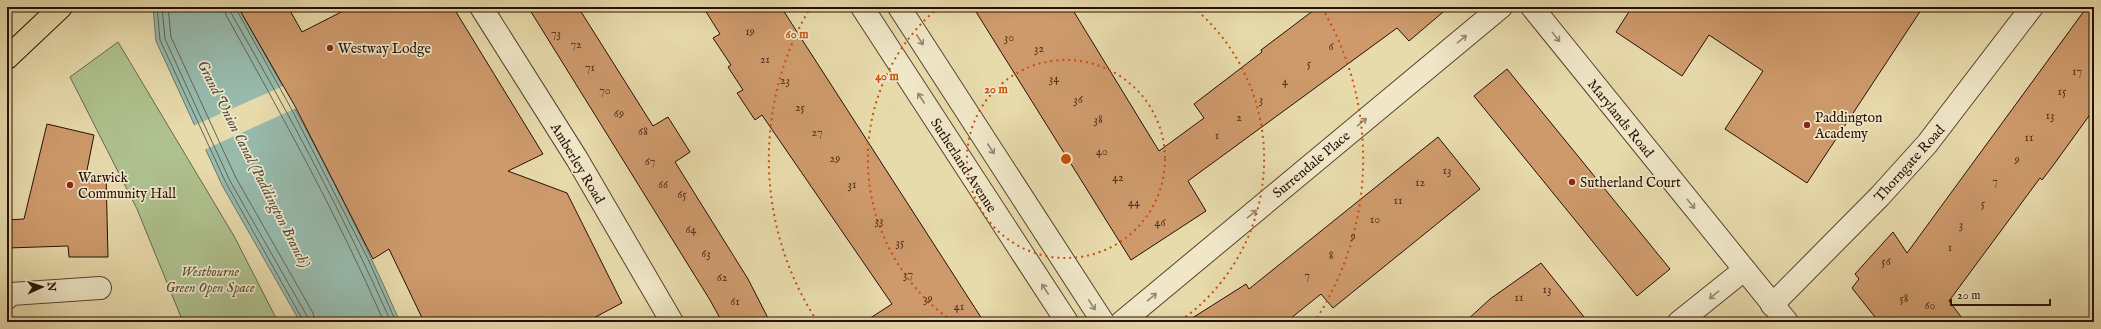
<svg xmlns="http://www.w3.org/2000/svg" width="2101" height="329" viewBox="0 0 2101 329" font-family="'IM FELL English',serif">
<rect width="100%" height="100%" fill="#e7daab"/>
<filter id="stains"><feTurbulence type="fractalNoise" baseFrequency=".005" numOctaves="4"/><feColorMatrix values="0 0 0 0 .2 0 0 0 0 .09 0 0 0 0 .02 0 0 0 .5 -.17"/></filter>
<radialGradient id="worn" r=".72"><stop offset=".6" stop-color="#630" stop-opacity="0"/><stop offset="1" stop-color="#630" stop-opacity=".3"/></radialGradient>
<!-- green -->
<polygon fill="#aec18e" stroke="#6c684a" points="118,42 234,236 278,322 183,322 137,209 70,77"/>
<!-- water -->
<path fill="#97baad" stroke="#6b766a" d="M153 7H238C297 110 353 214 400 322H300L222 185 156 41Z"/>
<!-- pier -->
<polygon fill="#e7daab" points="283,86 296,108 204,150 193,126"/>
<g fill="none" stroke-linecap="round" stroke-linejoin="round">
<!-- shore -->
<g stroke="#606459" stroke-width="1">
<polyline points="157,7 160,40 226,183 304,322"/>
<polyline points="162,7 165,39 230,181 307,316 309,322"/>
<polyline points="168,7 171,37 236,178 313,313 315,322"/>
<path d="M224 7 226 15C282 116 338 216 384 322"/>
<path d="M230 7 231 13C289 114 344 216 391 322"/>
<polyline points="235,7 292,110 369,261 396,322"/>
</g>
</g>
<!-- building -->
<g fill="#ce9a6c" stroke="#290f05">
<polygon points="238,7 288,7 302,32 351,7 453,7 543,154 508,171 567,193 622,303 586,322 424,322 389,249 373,259 296,108"/>
<polygon points="528,7 578,7 653,126 668,117 690,152 675,162 748,279 770,322 722,322 710,300"/>
<polygon points="703,7 781,7 984,322 864,322 892,304 762,115 755,120 737,93 743,90 728,67 731,65 713,38 720,34"/>
<polygon points="973,7 1071,7 1159,151 1204,118 1194,104 1262,52 1261,50 1318,7 1449,7 1409,41 1397,28 1188,181 1206,211 1131,260"/>
<polygon points="1632,7 1923,7 1807,183 1725,129 1763,71 1709,35 1682,76 1616,32"/>
<polygon points="2087,7 2094,7 2094,109 2052,167 2042,180 2040,178 1949,301 1965,322 1879,322 1852,288 1859,279 1855,274 1893,232 1907,253"/>
<polygon points="1507,69 1670,269 1637,296 1474,96"/>
<polygon points="47,124 94,135 86,175 106,174 108,257 69,257 68,246 7,248 7,220 24,219"/>
<polygon points="1438,137 1480,189 1333,308 1321,294 1286,322 1186,322 1246,284 1249,289"/>
<polygon points="1541,263 1588,322 1465,322 1490,299"/>
</g>
<g fill="none" stroke-linecap="round" stroke-linejoin="round">
<defs>
<g id="minor">
<polyline points="481,7 577,159 672,322"/>
<polyline points="862,7 1067,322"/>
<polyline points="899,7 1103,322"/>
<polyline points="1532,7 1787,322"/>
<polyline points="7,298 11,294 100,288"/>
<polyline points="1772,305 1880,196 1927,144 2032,7"/>
<polyline points="1122,322 1501,7"/>
<polyline points="1679,322 1744,270"/>
</g>
<polyline id="major" points="7,58 61,7"/>
</defs>
<!-- minor casing -->
<use href="#minor" stroke="#58422e" stroke-width="24"/>
<!-- major casing -->
<use href="#major" stroke="#290f05" stroke-width="24"/>
<!-- minor -->
<use href="#minor" stroke="#efe7c8" stroke-width="22"/>
<!-- major -->
<use href="#major" stroke="#e7daab" stroke-width="22"/>
</g>
<!-- one-way arrows -->
<defs><path id="oneway-shaft" d="M-6 0H5M1.5-3L5.5 0L1.5 3" fill="none" stroke-width="1.6" stroke-linecap="round" stroke-linejoin="round"/></defs>
<g stroke="#968670">
<use href="#oneway-shaft" transform="translate(1556 37) rotate(51)"/>
<use href="#oneway-shaft" transform="translate(1462 39) rotate(-40)"/>
<use href="#oneway-shaft" transform="translate(920 40) rotate(57)"/>
<use href="#oneway-shaft" transform="translate(921 98) rotate(-123)"/>
<use href="#oneway-shaft" transform="translate(1362 122) rotate(-40)"/>
<use href="#oneway-shaft" transform="translate(991 149) rotate(57)"/>
<use href="#oneway-shaft" transform="translate(1691 204) rotate(51)"/>
<use href="#oneway-shaft" transform="translate(1252 214) rotate(-40)"/>
<use href="#oneway-shaft" transform="translate(1045 289) rotate(-123)"/>
<use href="#oneway-shaft" transform="translate(1714 295) rotate(141)"/>
<use href="#oneway-shaft" transform="translate(1152 297) rotate(-40)"/>
<use href="#oneway-shaft" transform="translate(1092 305) rotate(57)"/>
</g>
<!-- distance rings -->
<g fill="none" stroke="#cb4e0b" stroke-width="2" stroke-dasharray="2 4">
<circle cx="1066" cy="159" r="99"/>
<path d="M952 321A198 198 0 0 1 939 7M1193 7A198 198 0 0 1 1180 321"/>
<path d="M817 321A297 297 0 0 1 810 8M1322 8A297 297 0 0 1 1315 321"/>
</g>
<!-- markers -->
<g fill="#8f2418" stroke="#efe7c8" stroke-width="1.5">
<circle cx="330" cy="48" r="4"/>
<circle cx="1807" cy="125" r="4"/>
<circle cx="1572" cy="182" r="4"/>
<circle cx="70" cy="185" r="4"/>
</g>
<g text-anchor="middle" stroke-width="3.5" stroke-linejoin="round" paint-order="stroke">
<!-- number labels -->
<g font-size="12" fill="#52321f">
<text x="750" y="35">19</text>
<text x="556" y="37">73</text>
<text x="1009" y="41">30</text>
<text x="576" y="48">72</text>
<text x="1331" y="50">6</text>
<text x="1039" y="52">32</text>
<text x="765" y="63">21</text>
<text x="1309" y="67">5</text>
<text x="590" y="71">71</text>
<text x="2077" y="75">17</text>
<text x="1054" y="82">34</text>
<text x="785" y="84">23</text>
<text x="1285" y="85">4</text>
<text x="605" y="94">70</text>
<text x="2062" y="95">15</text>
<text x="1078" y="103">36</text>
<text x="1261" y="103">3</text>
<text x="800" y="111">25</text>
<text x="619" y="117">69</text>
<text x="2050" y="119">13</text>
<text x="1239" y="121">2</text>
<text x="1098" y="123">38</text>
<text x="643" y="135">68</text>
<text x="817" y="136">27</text>
<text x="1217" y="139">1</text>
<text x="2029" y="141">11</text>
<text x="1102" y="155">40</text>
<text x="835" y="162">29</text>
<text x="2017" y="163">9</text>
<text x="650" y="165">67</text>
<text x="1447" y="174">13</text>
<text x="1118" y="181">42</text>
<text x="1995" y="185">7</text>
<text x="1420" y="186">12</text>
<text x="663" y="188">66</text>
<text x="852" y="188">31</text>
<text x="682" y="198">65</text>
<text x="1398" y="204">11</text>
<text x="1134" y="206">44</text>
<text x="1983" y="207">5</text>
<text x="1375" y="223">10</text>
<text x="879" y="224">33</text>
<text x="1160" y="226">46</text>
<text x="1961" y="228">3</text>
<text x="691" y="233">64</text>
<text x="1353" y="240">9</text>
<text x="900" y="246">35</text>
<text x="1950" y="251">1</text>
<text x="706" y="257">63</text>
<text x="1331" y="259">8</text>
<text x="1886" y="265">56</text>
<text x="908" y="278">37</text>
<text x="1307" y="279">7</text>
<text x="722" y="281">62</text>
<text x="1547" y="293">13</text>
<text x="1519" y="301">11</text>
<text x="928" y="302">39</text>
<text x="1904" y="302">58</text>
<text x="735" y="305">61</text>
<text x="1930" y="309">60</text>
<text x="959" y="310">41</text>
</g>
<!-- poi labels -->
<g font-size="14" fill="#290f05" stroke="#efe7c8" text-anchor="start">
<text x="338" y="53">Westway Lodge</text>
<text x="1815" y="122">Paddington<tspan x="1815" dy="16">Academy</tspan></text>
<text x="78" y="182">Warwick<tspan x="78" dy="16">Community Hall</tspan></text>
<text x="1580" y="187">Sutherland Court</text>
</g>
<!-- street labels -->
<g font-size="14" fill="#290f05" stroke="#efe7c8">
<text transform="translate(1621 118) rotate(51)" y="5">Marylands Road</text>
<text transform="translate(578 163) rotate(59)" y="5">Amberley Road</text>
<text transform="translate(1909 163) rotate(-48)" y="5">Thorngate Road</text>
<text transform="translate(1311 164) rotate(-40)" y="5">Surrendale Place</text>
<text transform="translate(964 165) rotate(57)" y="5">Sutherland Avenue</text>
</g>
<!-- park labels -->
<g font-size="14" font-style="italic" fill="#584d35" stroke="#efe7c8">
<text x="210" y="276">Westbourne<tspan x="210" dy="16">Green Open Space</tspan></text>
</g>
<!-- water labels -->
<g font-size="15" font-style="italic" fill="#504b40" stroke="#efe7c8">
<text transform="translate(254 164) rotate(63)" y="5">Grand Union Canal (Paddington Branch)</text>
</g>
</g>
<circle cx="1066" cy="159" r="6" fill="#cb4e0b" stroke="#efe7c8" stroke-width="2"/>
<g font-size="12" text-anchor="middle" font-weight="bold" fill="#cb4e0b" stroke="#efe7c8" stroke-width="3.5" stroke-linejoin="round" paint-order="stroke">
<text x="797" y="38">60 m</text>
<text x="887" y="80">40 m</text>
<text x="996" y="93">20 m</text>
</g>
<!-- margin -->
<rect width="2101" height="329" fill="none" stroke="#e7daab" stroke-width="24"/>
<rect x="8" y="8" width="2085" height="313" fill="none" stroke="#290f05" stroke-width="2"/>
<rect x="12" y="12" width="2077" height="305" fill="none" stroke="#290f05"/>
<!-- north arrow -->
<g transform="translate(42 287) rotate(87)" stroke="#efe7c8" stroke-width="3" paint-order="stroke">
<path d="M0-3L7 15L0 10L-7 15Z" fill="#290f05"/>
<text y="-6" font-size="11" font-weight="bold" text-anchor="middle" fill="#290f05">N</text>
</g>
<!-- scale -->
<path d="M1951 299v6h99v-6" fill="none" stroke="#290f05" stroke-width="2"/>
<text x="1957" y="299" font-size="12" fill="#290f05" stroke="#efe7c8" stroke-width="3" paint-order="stroke">20 m</text>
<rect width="100%" height="100%" filter="url(#stains)"/>
<rect width="100%" height="100%" fill="url(#worn)"/>
</svg>
